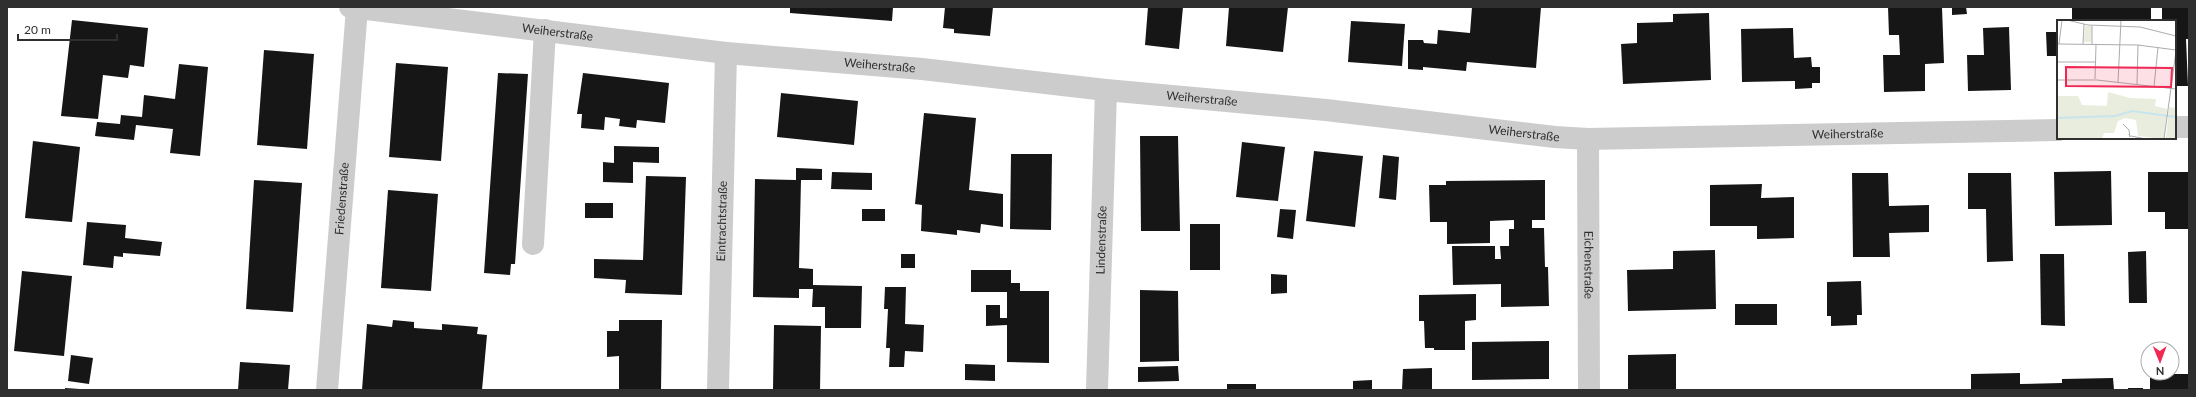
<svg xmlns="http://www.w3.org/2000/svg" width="2196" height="397" viewBox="0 0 2196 397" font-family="Lato,sans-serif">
<rect width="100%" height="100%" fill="#fff"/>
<!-- building -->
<g fill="#161616">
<polygon points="790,7 893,7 892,21 790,13"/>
<polygon points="945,7 993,7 990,36 954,33 954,29 943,28"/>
<polygon points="1148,7 1183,7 1179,49 1145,45"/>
<polygon points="1229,7 1288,7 1283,52 1226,46"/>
<polygon points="1472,7 1541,7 1536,68 1467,62 1466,71 1423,67 1423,70 1408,69 1408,40 1423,40 1424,43 1437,44 1438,30 1470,33"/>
<polygon points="1888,7 1942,7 1944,63 1925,64 1925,91 1884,92 1883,55 1900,55 1899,35 1889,35"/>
<polygon points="1952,7 1966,7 1967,14 1952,15"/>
<rect x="2072" y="7" width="79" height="14"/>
<polygon points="2162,7 2189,7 2189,39 2186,39 2188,86 2175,86 2175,21 2162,21"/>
<polygon points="1709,13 1711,80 1623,84 1621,44 1637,43 1637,23 1673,22 1673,14"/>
<polygon points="72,20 148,28 144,67 130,65 128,78 103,75 98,119 61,116"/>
<polygon points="1351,21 1405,24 1402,66 1348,62"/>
<polygon points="2009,27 2011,90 1968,91 1967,55 1984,55 1983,28"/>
<polygon points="1793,28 1794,58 1811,57 1812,67 1820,67 1820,83 1812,83 1812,88 1795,89 1795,81 1742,82 1741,29"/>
<polygon points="2046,32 2058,32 2058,56 2047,56"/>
<polygon points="264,50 314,54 307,149 257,145"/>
<polygon points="396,63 448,67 441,161 389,157"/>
<polygon points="179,64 208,67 200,156 170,153 173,129 136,125 134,140 95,136 97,122 120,124 121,115 142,117 144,95 175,99"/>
<polygon points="498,73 528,74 515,264 511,264 510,275 484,273"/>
<polygon points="583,73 669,83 665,123 637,120 636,128 619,126 620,119 605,117 604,130 581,128 582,114 577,114"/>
<polygon points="781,93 858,101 854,145 777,137"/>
<polygon points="924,113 976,118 969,190 1003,194 1003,227 981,224 980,233 957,230 957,235 921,231 922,205 915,204"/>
<polygon points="1140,136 1178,136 1180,231 1141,231"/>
<polygon points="33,141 80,147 72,222 25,218"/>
<polygon points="1242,142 1285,147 1278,201 1236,197"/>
<polygon points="614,146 659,147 659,163 633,162 633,183 603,182 603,162 614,163"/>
<polygon points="1314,151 1363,156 1355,227 1306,221"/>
<polygon points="1011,154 1052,154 1051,230 1010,229"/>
<polygon points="1383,155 1399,157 1396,200 1379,198"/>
<polygon points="796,168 822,169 822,180 801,180 799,268 813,269 813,285 862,286 861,328 825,328 825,307 812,307 813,289 799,289 799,298 753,297 755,179 796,180"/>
<polygon points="2111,171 2112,225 2055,226 2054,172"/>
<polygon points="832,172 872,173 872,190 831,189"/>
<polygon points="2148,172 2189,172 2189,229 2165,229 2165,212 2148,212"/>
<polygon points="1852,173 1888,173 1889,206 1929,205 1929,232 1889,233 1890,257 1853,257"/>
<polygon points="1968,173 2011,173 2013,261 1987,262 1986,209 1968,209"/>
<polygon points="646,176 686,177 682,295 625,293 626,280 594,278 594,259 643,260"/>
<polygon points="254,180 302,183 293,312 246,309"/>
<polygon points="1545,180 1545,220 1532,220 1532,228 1544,228 1545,267 1548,267 1549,306 1501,307 1501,284 1453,285 1452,246 1495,246 1495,259 1501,259 1500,246 1509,246 1509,229 1514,229 1514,220 1490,221 1490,243 1447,244 1447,222 1430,222 1429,185 1446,185 1446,181"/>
<polygon points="1762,184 1761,198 1794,197 1794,238 1757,239 1757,226 1710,226 1710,185"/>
<polygon points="388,190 438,194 431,291 381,288"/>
<rect x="585" y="203" width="28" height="15"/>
<rect x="862" y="209" width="23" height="12"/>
<polygon points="1280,209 1296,210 1293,239 1277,237"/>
<polygon points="87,222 126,225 125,238 162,242 160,256 123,253 123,257 114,256 113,268 83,265"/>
<rect x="1190" y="224" width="30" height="46"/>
<polygon points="1715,250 1716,309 1628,311 1627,270 1673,269 1673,251"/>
<polygon points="2146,251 2147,303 2129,303 2128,252"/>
<rect x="901" y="254" width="14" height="14"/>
<polygon points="2040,254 2064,254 2065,326 2041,325"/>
<polygon points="971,270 1011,270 1011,283 1020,283 1020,291 1049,291 1049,363 1007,362 1007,325 986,326 986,305 1000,305 1000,318 1007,318 1007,292 971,292"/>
<polygon points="22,271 72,276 64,356 14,351"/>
<polygon points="1271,274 1287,275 1287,293 1271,294"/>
<polygon points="1861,281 1862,315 1857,315 1857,325 1831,326 1831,316 1827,316 1827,282"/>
<polygon points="885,287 906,287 905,324 924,325 923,352 905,351 904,367 889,367 890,348 886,348 888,309 884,309"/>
<polygon points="1140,290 1178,291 1179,361 1140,362"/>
<polygon points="1476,294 1476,320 1465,321 1465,350 1434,350 1434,348 1425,348 1424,321 1419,321 1419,295"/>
<rect x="1735" y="304" width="42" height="21"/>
<polygon points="393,320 414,322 414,328 442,330 442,324 478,327 477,334 487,335 482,390 362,390 367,324 392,327"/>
<polygon points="619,320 662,320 661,390 619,390 619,356 607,357 607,331 619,331"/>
<polygon points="774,325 821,326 820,390 773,390"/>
<polygon points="1549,341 1549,379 1472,380 1472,342"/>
<polygon points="1676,354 1676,390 1628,390 1628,355"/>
<polygon points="71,355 93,358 89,384 68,381"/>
<polygon points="240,362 290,365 288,390 238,390"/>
<polygon points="965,364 995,365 995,381 965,380"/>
<polygon points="1178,366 1179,381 1138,382 1138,367"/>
<polygon points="1432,368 1432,390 1402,390 1403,369"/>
<polygon points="2020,373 2020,384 2062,383 2062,379 2113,378 2114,390 1971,390 1971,374"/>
<rect x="2150" y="374" width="39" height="16"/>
<polygon points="1372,380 1372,390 1353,390 1353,381"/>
<rect x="1227" y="384" width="29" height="6"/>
<polygon points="65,388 80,389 80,390 65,390"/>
<rect x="2128" y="388" width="15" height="2"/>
</g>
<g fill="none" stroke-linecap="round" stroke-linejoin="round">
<!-- minor -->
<g stroke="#ccc" stroke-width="22">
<path id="s1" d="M350 7 726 53 922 69 1106 90 1326 110 1555 137 1588 139 2058 130"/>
<polyline points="2175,127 2189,127"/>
<path id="s2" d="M1588 139 1589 390"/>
<polyline points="533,244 545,30"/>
<path id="s3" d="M327 390 357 8"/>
<path id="s4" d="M718 390 726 53"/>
<path id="s5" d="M1097 390 1106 90"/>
</g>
</g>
<g text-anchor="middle" stroke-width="4" stroke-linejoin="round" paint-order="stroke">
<!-- street labels -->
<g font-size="12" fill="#2f2f2f" stroke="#fff">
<text dy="4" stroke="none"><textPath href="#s1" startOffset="209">Weiherstraße</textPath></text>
<text dy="4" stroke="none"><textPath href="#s1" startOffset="533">Weiherstraße</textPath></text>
<text dy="4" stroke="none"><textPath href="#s1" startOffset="857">Weiherstraße</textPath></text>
<text dy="4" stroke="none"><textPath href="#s1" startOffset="1181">Weiherstraße</textPath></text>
<text dy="4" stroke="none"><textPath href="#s1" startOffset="1505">Weiherstraße</textPath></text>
<text dy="4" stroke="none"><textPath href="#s3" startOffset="192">Friedenstraße</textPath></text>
<text dy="4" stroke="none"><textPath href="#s4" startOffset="169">Eintrachtstraße</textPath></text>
<text dy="4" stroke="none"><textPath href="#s5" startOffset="150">Lindenstraße</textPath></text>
<text dy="4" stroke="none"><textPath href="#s2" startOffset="126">Eichenstraße</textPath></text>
</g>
</g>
<!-- overview -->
<g transform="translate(2057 20)">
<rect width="119" height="119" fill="#fff"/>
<path d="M28 6H35L34 22H27ZM51 72 73 78 99 79 98 86 110 89 107 119 81 116 79 100 68 98 61 101 57 113H47L45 119H0V76H21L25 85 50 86ZM112 87 119 88V119H109Z" fill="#e8eddd"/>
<path fill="none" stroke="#c8e5ee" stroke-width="2" d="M0 98 58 96 75 91 119 97"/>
<path fill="none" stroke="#acacac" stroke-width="1" d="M10 0 31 5 83 7 119 16M35 6V25M0 24 81 25 119 30M2 24 5 0M26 24 27 4M0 42H39M38 59 39 25M0 60H40L119 69M61 62 64 0M80 64 81 25M97 67 101 27M66 104 72 110 73 117 72 114M74 116 89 119M107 119 119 31"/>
<path fill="#f02854" fill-opacity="0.15" stroke="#f02854" stroke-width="2" d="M9 47 115 48 114 67 9 66Z"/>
<rect width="119" height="119" fill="none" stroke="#2f2f2f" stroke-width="2"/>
</g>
<!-- border -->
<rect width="2196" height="397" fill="none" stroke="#2f2f2f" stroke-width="16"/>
<!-- north arrow -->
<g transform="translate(2160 361) rotate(179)"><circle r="19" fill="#ffffff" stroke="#acacac"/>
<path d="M0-3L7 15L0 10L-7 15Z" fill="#f02854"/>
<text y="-6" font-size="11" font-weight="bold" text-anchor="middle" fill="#2f2f2f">N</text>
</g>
<!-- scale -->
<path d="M18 34v6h99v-6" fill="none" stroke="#2f2f2f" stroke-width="2"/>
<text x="24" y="34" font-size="12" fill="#2f2f2f" stroke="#ffffff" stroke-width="3" paint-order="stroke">20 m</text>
</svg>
